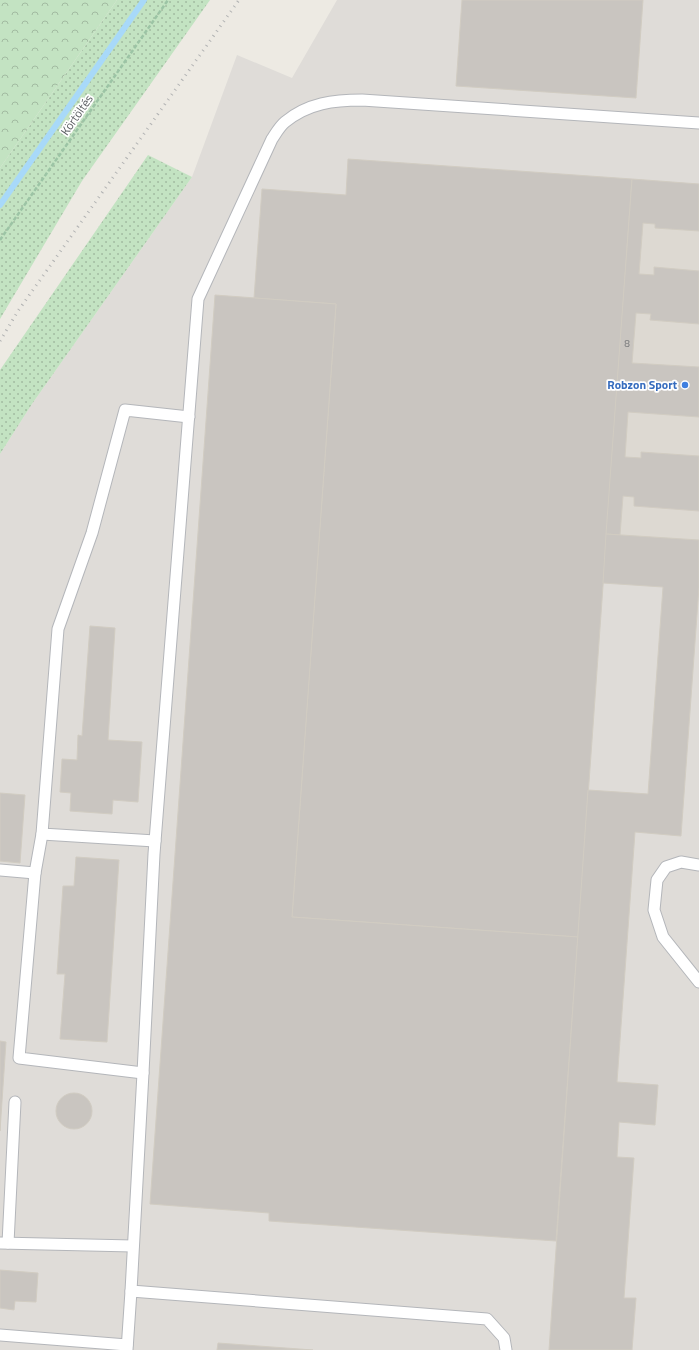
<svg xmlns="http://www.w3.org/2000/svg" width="699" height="1350" viewBox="0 0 699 1350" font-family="'Titillium Web',sans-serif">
<defs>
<pattern id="grass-dots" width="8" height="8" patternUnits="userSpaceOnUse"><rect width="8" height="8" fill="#c3e3c2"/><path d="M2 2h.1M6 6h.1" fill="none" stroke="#a2bba1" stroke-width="1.8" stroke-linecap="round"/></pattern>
<pattern id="forest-crowns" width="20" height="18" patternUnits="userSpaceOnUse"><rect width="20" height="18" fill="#c3e3c2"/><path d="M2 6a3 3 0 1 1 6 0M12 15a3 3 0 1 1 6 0" fill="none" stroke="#a2bba1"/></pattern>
</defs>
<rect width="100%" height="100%" fill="#edeae3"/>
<!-- industrial -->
<polygon fill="#dfdcd8" points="337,0 699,0 699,1350 0,1350 0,454 32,404 192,177 237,55 292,78"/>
<!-- education -->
<polygon fill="#ddd9d2" points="632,179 699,184 699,540 606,534"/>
<!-- grass -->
<g fill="url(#grass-dots)">
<polygon points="117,0 210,0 82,181 0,319 0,168"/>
<polygon points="148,155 192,177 32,404 0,454 0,370"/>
</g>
<!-- forest -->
<polygon fill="url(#forest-crowns)" points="0,0 117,0 0,168"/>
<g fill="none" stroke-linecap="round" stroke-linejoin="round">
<!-- stream -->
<polyline stroke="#a8d9f9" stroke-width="6" points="0,205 144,0"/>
</g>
<!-- building -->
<g fill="#c9c5c0" stroke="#d1ccc2">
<polygon points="462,0 643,0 636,98 456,86"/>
<polygon points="348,159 632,179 578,937 292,917 336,304 254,298 262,189 346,195"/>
<polygon points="632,179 699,184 699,231 655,228 655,224 643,223 639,274 654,275 654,267 699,271 699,324 650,320 651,314 636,313 632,363 699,367 699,417 628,412 625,457 641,458 641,452 699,456 699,511 634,506 634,497 623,496 620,535 606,534"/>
<polygon points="215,295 336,304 292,917 578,937 556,1241 269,1221 269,1213 150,1204"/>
<polygon points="606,534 699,540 699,587 681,836 635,832 617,1082 658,1085 655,1125 619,1122 617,1157 634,1158 624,1298 636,1298 632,1350 549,1350 588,790 648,794 663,587 603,583"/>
<polygon points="90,626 115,628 108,740 142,742 138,802 113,800 112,814 70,811 71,793 60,792 62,759 77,760 78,735 82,736"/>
<polygon points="0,793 25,795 20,863 0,861"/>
<polygon points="76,857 119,860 107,1042 60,1039 65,974 57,974 63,886 74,886"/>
<polygon points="0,1041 6,1042 0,1131"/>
<circle cx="74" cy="1111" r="18"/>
<polygon points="0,1270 38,1273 36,1302 15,1301 14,1310 0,1308"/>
<polygon points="218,1343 313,1350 217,1350"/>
</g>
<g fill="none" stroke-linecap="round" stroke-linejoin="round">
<defs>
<g id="lane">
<polyline points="155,841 42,834 58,629 92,533 125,410 189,417"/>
<polyline points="699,865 681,862 666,867 657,880 654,910 663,937 699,982"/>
<polyline points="0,870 35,873 42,834"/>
<polyline points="35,873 19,1058 143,1073"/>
<polyline points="0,1243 133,1246"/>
<polyline points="8,1243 15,1102"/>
<polyline points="0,1335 127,1345"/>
<polyline points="127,1350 131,1291"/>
<path d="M506 1350 504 1338 487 1319 131 1291 143 1073 154 854 198 299 272 139C276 133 280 126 285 122 308 103 334 100 362 100L699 123"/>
</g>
</defs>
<!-- lane casing -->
<use href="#lane" stroke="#b4b6ba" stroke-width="13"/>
<!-- path -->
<polyline stroke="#9cc4a5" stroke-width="2.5" stroke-dasharray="4 2" stroke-linecap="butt" points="0,240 168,0"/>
<!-- lane -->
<use href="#lane" stroke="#fff" stroke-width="11"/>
<!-- rail -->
<polyline stroke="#b2b3b3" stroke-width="3" stroke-dasharray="1 5" stroke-linecap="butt" points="0,341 18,311 239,0"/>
</g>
<!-- markers -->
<circle fill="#3f7fe0" stroke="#fff" stroke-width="1.5" cx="685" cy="385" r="4"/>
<g text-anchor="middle" stroke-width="3.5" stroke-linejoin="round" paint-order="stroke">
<!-- number labels -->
<g font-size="10" fill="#77787a">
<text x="627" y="347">8</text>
</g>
<!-- street labels -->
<g font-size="12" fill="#5c5f63" stroke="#fff">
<text transform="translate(77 115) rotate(-55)" y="4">Körtöltés</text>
</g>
<!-- shop labels -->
<g font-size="12" font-weight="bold" fill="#366cbe" stroke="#fff" text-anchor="end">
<text x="677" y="389">Robzon Sport</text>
</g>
</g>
</svg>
